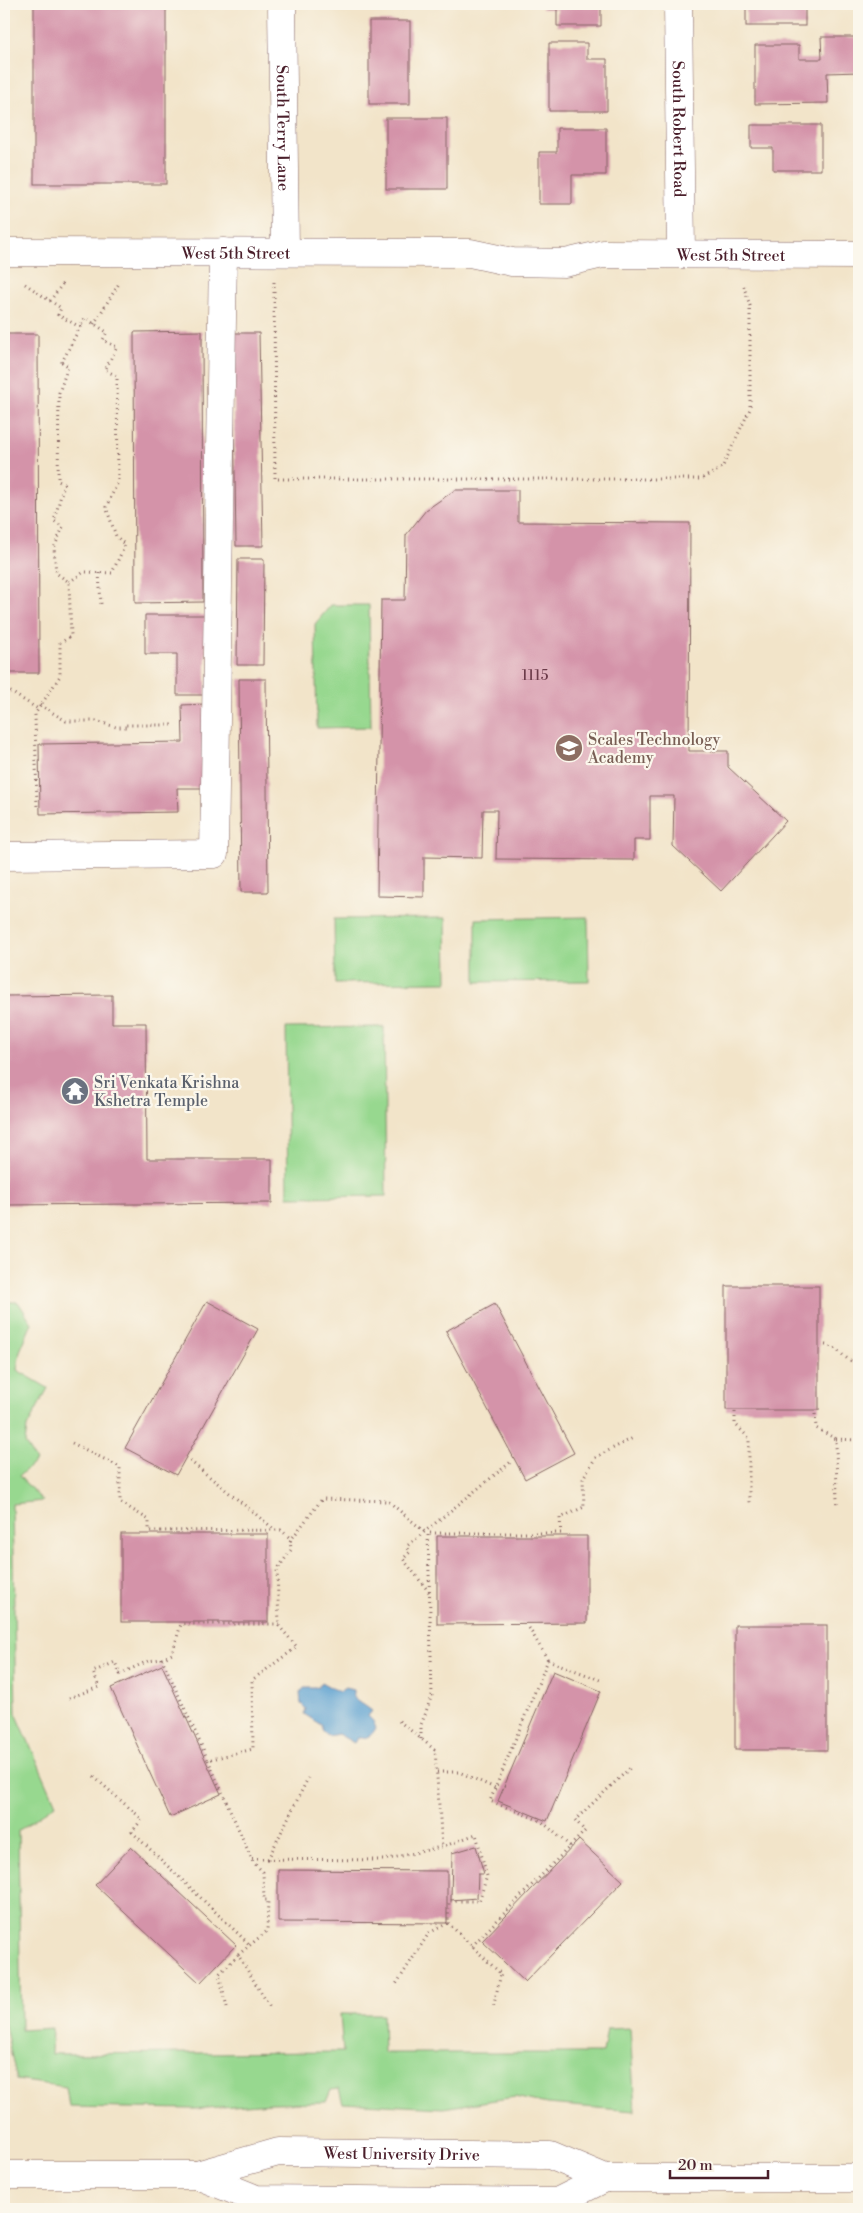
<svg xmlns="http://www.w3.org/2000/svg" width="863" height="2213" viewBox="0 0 863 2213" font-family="'Libre Bodoni',serif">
<rect width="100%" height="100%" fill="#fbf7ec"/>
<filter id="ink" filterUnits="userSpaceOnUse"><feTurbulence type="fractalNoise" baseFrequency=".02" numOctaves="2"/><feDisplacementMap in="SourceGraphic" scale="10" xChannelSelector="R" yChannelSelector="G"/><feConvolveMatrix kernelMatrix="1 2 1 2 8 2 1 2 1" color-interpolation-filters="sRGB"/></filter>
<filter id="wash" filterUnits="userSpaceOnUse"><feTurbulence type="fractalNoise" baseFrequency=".0096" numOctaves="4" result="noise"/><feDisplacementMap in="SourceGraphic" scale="20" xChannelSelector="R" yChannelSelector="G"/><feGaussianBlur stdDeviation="1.12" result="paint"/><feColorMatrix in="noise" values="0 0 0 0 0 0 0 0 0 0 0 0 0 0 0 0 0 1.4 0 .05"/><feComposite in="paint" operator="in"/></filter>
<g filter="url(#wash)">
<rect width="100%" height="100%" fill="#f2e4c9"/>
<!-- green -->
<g fill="#97d88f" stroke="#707c5d">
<polygon points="331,605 369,605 371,727 317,728 315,624"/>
<polygon points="588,917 589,981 476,982 476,919"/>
<polygon points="446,918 447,982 335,983 334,919"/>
<polygon points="384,1027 386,1196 288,1197 286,1028"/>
<polygon points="4,1302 18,1302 32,1323 20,1351 17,1370 48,1388 27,1427 25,1444 36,1461 19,1476 43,1501 12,1504 16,1713 56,1804 18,1831 21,2030 52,2028 51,2054 343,2052 340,2014 383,2014 384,2053 603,2053 607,2029 630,2028 635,2111 547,2104 515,2097 443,2108 343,2103 339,2089 331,2090 326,2102 271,2103 194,2109 69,2107 66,2087 17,2080 4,2022"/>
</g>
<!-- water -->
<path fill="#5ba0d0" stroke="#52607e" d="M321 1682 339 1692 345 1688 353 1690V1697L372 1711 368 1716 373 1721 376 1728C371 1737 367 1738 357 1738L354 1743 338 1734 328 1736 323 1732 321 1725 304 1714 306 1709 301 1704 300 1693 304 1688H317Z"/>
<g id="blocks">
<!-- building -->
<g fill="#d493a9">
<rect x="34" y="4" width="132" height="180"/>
<polygon points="542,4 601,4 601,26 557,26 557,9 542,9"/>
<rect x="746" y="4" width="59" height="22"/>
<rect x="369" y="21" width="41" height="83"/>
<polygon points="821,37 859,37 859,72 827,73 828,103 755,104 755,45 799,45 799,59 822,59"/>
<polygon points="549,43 587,43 587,59 607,59 607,111 549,111"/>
<rect x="386" y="118" width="61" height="71"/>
<polygon points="751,125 821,125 821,170 773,170 773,148 751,148"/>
<polygon points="557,128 606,128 606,175 572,175 572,204 539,204 539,152 557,152"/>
<polygon points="202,331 203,602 135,603 134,332"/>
<polygon points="233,333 259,333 263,546 236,546"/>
<polygon points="4,334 38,334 39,673 4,673"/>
<polygon points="455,490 518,490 518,522 690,523 689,751 728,751 728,767 786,821 721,891 673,846 674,796 650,796 650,840 634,840 634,860 496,859 497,810 483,810 482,858 424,857 424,897 377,896 381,600 405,600 406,535 426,510"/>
<polygon points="238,559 264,559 263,665 237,665"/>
<polygon points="145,615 206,615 206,695 177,695 177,654 145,654"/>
<polygon points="239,679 266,679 268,892 241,892"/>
<polygon points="205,704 206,788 177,788 178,812 40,814 39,744 183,742 182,705"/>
<polygon points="112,995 112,1023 146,1023 147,1159 272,1159 272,1203 4,1205 4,996"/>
<rect x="726" y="1286" width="93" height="124"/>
<polygon points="207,1301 258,1329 176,1475 125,1448"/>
<polygon points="495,1304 574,1453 525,1479 446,1331"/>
<rect x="121" y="1534" width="147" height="88"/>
<polygon points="437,1536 587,1536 587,1623 437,1624"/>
<rect x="735" y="1625" width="92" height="125"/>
<polygon points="162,1665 221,1794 170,1817 111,1688"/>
<polygon points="553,1671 601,1691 547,1821 498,1801"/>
<polygon points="579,1840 623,1881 525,1982 482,1941"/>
<polygon points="476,1846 484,1874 478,1874 477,1898 451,1900 452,1853"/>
<polygon points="131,1847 236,1945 200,1983 95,1885"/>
<polygon points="278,1870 447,1871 447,1923 278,1922"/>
</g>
</g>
</g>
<g filter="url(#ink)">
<use href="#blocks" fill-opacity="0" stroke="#856462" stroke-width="1"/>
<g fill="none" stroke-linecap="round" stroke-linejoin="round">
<defs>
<g id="minor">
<path id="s1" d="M282 4 285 252"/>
<path id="s2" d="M678 4 681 254"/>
<path id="s3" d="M4 252 470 253 512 262 565 263 603 254 859 255"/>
<polyline points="4,856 214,854 223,252"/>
</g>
<g id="major">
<path id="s4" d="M4 2175H197L278 2152 550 2155 605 2178H859"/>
<polyline points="197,2175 256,2199 557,2202 605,2178"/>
</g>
</defs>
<!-- minor casing -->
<use href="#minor" stroke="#856462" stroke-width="29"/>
<!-- major casing -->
<use href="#major" stroke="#856462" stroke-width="29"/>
<!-- path -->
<g stroke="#856462" stroke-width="3" stroke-dasharray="1 4" stroke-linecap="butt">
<polyline points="274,282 275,479 701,479 722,468 750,409 750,306 743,284"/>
<polyline points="25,284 61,308 58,315 80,327 62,362 68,366 59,393 58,481 64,484 54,521 63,527 54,548 56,573 69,582 71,636 60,643 60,676 35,714 37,808"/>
<polyline points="50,301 63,283"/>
<polyline points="94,324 120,282"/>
<polyline points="99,573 101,604"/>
<polyline points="69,582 84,572 112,573 125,545 116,536 106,507 118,482 117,376 105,370 117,347 103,340 107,332 85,318 80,327"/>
<polyline points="6,689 38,709"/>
<polyline points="40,705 66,721 96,721 116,727 126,727 125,725 172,725"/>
<path d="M825 1345C839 1346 845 1363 859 1363"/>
<polyline points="735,1412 735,1424 749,1438 749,1504"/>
<polyline points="815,1414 816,1428 836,1439 837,1505"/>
<polyline points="836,1439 859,1440"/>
<polyline points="72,1443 120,1467 120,1502 149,1520 149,1531 281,1530 290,1538 291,1550 277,1570 279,1624 279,1626 297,1647 252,1680 253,1749 208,1760 162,1659 172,1654 181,1624 279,1624"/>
<polyline points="190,1461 274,1529"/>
<polyline points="290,1541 322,1499 388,1501 425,1532"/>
<polyline points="429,1592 403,1559 410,1552 407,1546 512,1461"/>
<polyline points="529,1628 548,1660"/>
<polyline points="69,1698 99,1687 93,1672 115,1662 120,1674 148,1661 162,1659"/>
<polyline points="399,1721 435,1750 442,1846"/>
<polyline points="421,1739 421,1725 432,1695 428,1533 561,1533 560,1518 584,1507 583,1478 596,1457 635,1437"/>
<polyline points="208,1760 253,1862 263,1872 264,1900 268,1900 267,1931 238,1955 270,2007"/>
<polyline points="437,1772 459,1772 495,1788"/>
<polyline points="94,1777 142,1819 132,1832 250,1945"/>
<polyline points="570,1846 541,1821 490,1801 548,1660 600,1680"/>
<polyline points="252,1859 384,1860 445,1846 476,1834 487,1876 479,1901 449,1901 448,1923 429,1933 395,1986"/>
<polyline points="268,1859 308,1778"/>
<polyline points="448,1923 501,1974 493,2008"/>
<polyline points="472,1946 585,1831 575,1820 630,1768"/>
<polyline points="227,2007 219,1974 238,1955"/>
</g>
<!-- minor -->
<use href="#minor" stroke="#fff" stroke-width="28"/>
<!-- major -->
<use href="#major" stroke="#fff" stroke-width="28"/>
</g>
</g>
<!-- icons -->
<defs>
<symbol id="school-disc" viewBox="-11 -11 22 22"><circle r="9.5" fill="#8d6e63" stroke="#fbf7ec"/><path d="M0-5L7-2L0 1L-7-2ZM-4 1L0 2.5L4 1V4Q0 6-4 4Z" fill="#fff"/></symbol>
<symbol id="temple-disc" viewBox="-11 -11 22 22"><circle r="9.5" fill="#6b7280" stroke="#fbf7ec"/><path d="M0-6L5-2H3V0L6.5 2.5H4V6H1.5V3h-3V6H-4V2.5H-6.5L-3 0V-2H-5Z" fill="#fff"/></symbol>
</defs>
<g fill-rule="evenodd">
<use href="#school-disc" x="553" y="732" width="32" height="32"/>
<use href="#temple-disc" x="59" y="1075" width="32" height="32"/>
</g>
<g text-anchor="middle" stroke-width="4.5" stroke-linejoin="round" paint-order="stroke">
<!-- number labels -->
<g font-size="14" fill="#6c3c4a">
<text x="535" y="680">1115</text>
</g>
<!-- street labels -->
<g font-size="16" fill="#4a1f2b" stroke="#fbf7ec">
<text dy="6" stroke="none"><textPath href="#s1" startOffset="124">South Terry Lane</textPath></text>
<text dy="6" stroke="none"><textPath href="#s2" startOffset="125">South Robert Road</textPath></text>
<text dy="6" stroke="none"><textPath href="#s3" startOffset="232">West 5th Street</textPath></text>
<text dy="6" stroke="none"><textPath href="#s3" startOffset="729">West 5th Street</textPath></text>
<text dy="6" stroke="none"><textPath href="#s4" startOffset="401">West University Drive</textPath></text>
</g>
<!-- education labels -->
<g font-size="16" fill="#785e54" stroke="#fbf7ec" text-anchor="start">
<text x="588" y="745">Scales Technology<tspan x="588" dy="18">Academy</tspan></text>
</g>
<!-- worship labels -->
<g font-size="16" fill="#5b616d" stroke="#fbf7ec" text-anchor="start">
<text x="94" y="1088">Sri Venkata Krishna<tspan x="94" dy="18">Kshetra Temple</tspan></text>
</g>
</g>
<!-- margin -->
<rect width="863" height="2213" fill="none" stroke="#fbf7ec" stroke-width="20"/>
<!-- scale -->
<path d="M670 2170v8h98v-8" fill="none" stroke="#4a1f2b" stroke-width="2.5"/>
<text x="678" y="2170" font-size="15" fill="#4a1f2b" stroke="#fbf7ec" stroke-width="4" paint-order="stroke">20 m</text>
</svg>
